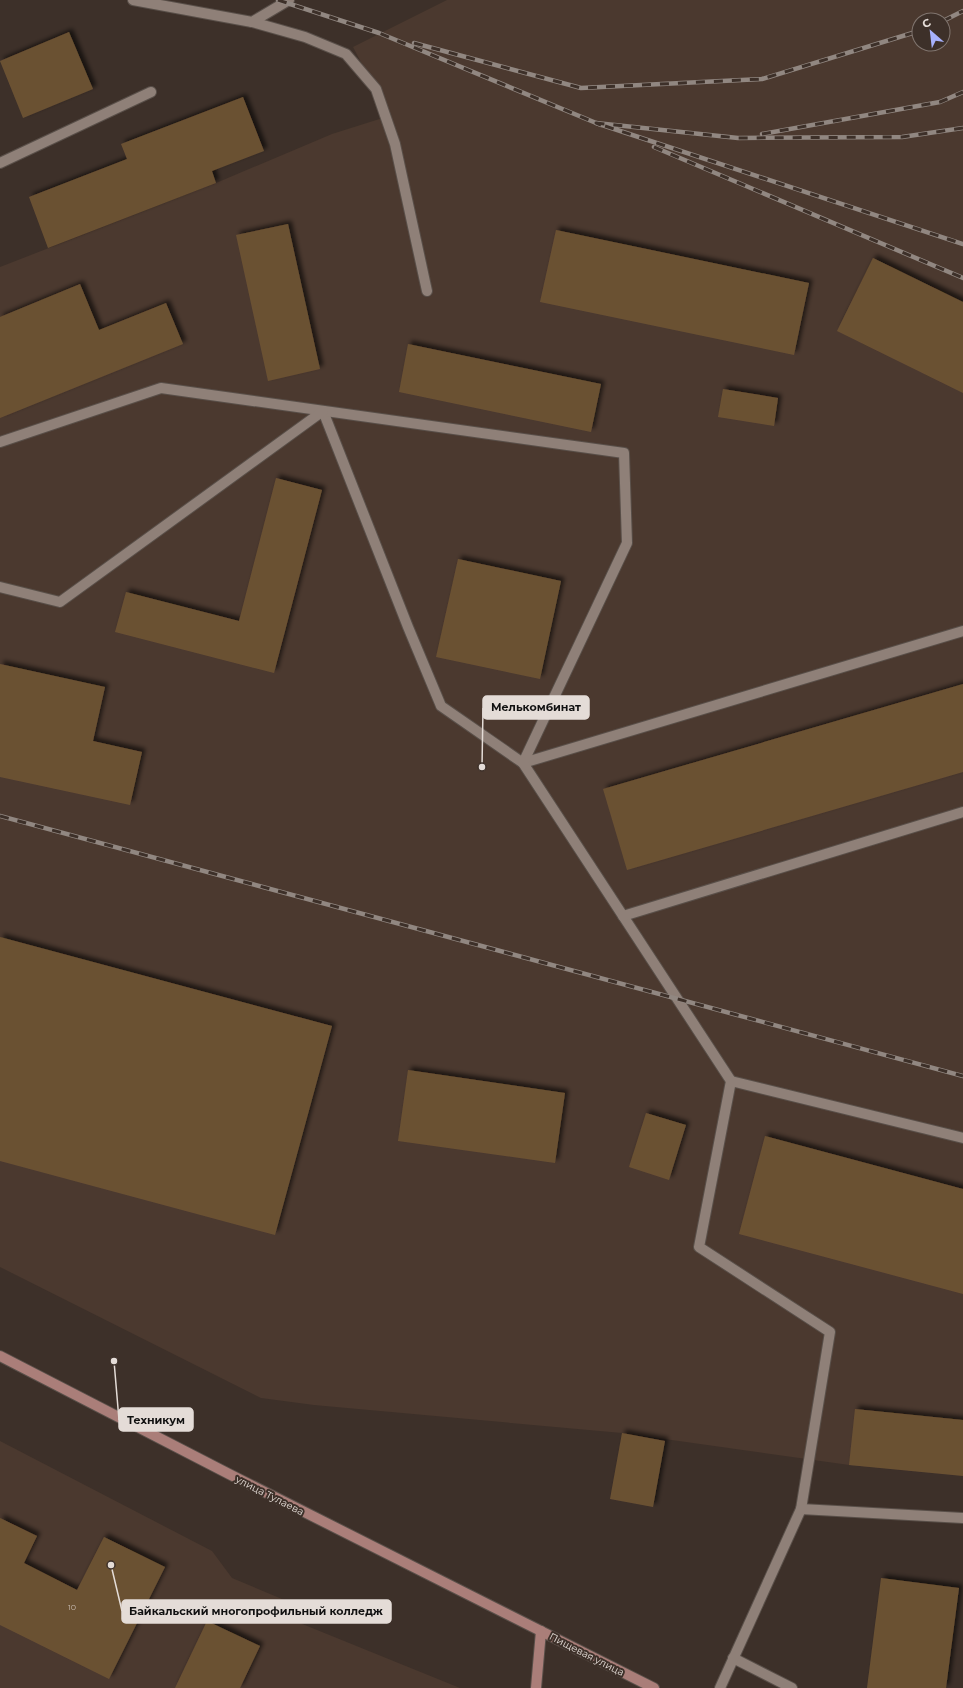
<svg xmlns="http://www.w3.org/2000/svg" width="963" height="1688" viewBox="0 0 963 1688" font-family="Montserrat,sans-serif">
<defs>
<filter id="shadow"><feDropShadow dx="3.5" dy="-3.5" stdDeviation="2" flood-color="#0009"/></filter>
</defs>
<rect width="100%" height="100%" fill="#3d3029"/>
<!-- built -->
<g fill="#4b392f" fill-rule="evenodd">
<path d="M447 0H963V1475L849 1465 622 1433 314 1405 261 1398 0 1267V267L216 183 332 134 389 116 353 47ZM919 20H943V44H919Z"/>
<polygon points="0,1441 212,1551 232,1578 289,1602 285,1617 460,1688 0,1688"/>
</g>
<!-- building -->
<g fill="#6b5133" filter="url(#shadow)">
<polygon points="69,32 93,89 23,118 0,61"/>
<polygon points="243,97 264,151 212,171 216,183 48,248 29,197 127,159 121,144"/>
<polygon points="288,224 320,369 268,381 236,235"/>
<polygon points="556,230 809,283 794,355 540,302"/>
<polygon points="873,258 963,302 963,393 837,331"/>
<polygon points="80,284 99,330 166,303 183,344 0,418 0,317"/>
<polygon points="408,344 601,384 591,432 399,392"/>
<polygon points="723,389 778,398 774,426 718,417"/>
<polygon points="276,478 322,490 274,673 115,632 126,592 239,621"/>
<polygon points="458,559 561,581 540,679 436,657"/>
<polygon points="0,664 105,687 93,741 142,752 130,805 0,777"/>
<polygon points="963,684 963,772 627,870 603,789"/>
<polygon points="0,937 332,1026 275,1235 0,1161"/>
<polygon points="408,1070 565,1093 555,1163 398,1141"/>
<polygon points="646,1113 686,1125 669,1180 629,1167"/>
<polygon points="765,1136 963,1189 963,1294 739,1234"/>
<polygon points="855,1409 963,1420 963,1476 849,1465"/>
<polygon points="622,1433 665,1441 653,1507 610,1499"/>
<polygon points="0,1518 37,1536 24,1563 77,1590 104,1537 165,1567 109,1679 0,1625"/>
<polygon points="881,1578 959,1588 946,1688 867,1688"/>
<polygon points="207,1621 260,1646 240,1688 175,1688"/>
</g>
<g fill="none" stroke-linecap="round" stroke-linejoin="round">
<defs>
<g id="lane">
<polyline points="133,0 252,22 289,0"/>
<polyline points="252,22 305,37 346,54 376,89 395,144 427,291"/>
<polyline points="0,163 151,92"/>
<polyline points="323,411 408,627 441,706 523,763 963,631"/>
<polyline points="0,442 161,388 624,453 627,543 523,763 731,1081 699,1247 830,1332 801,1509"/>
<polyline points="0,587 60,602 323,411"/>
<polyline points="623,916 963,812"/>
<polyline points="731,1081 963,1138"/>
<polyline points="733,1658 792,1688"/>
<polyline points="720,1688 801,1509 963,1518"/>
</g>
<g id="secondary">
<polyline points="0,1356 229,1474 654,1688"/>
<polyline points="536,1688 541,1631"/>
</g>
</defs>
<!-- lane casing -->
<use href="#lane" stroke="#594f49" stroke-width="12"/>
<!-- secondary casing -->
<use href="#secondary" stroke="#594f49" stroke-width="12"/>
<!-- lane -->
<use href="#lane" stroke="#8f8078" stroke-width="10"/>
<!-- secondary -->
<use href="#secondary" stroke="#aa7e79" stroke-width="10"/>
<defs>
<g id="rail">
<polyline points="278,0 379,33 601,125"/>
<polyline points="943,21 963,11"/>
<polyline points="414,43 581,88 762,79 919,31"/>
<polyline points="963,128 902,137 738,138 596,123 963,244"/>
<polyline points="762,134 940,102 963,92"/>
<polyline points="654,147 963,278"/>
<polyline points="0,816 963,1076"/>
</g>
</defs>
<!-- rail casing -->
<use href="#rail" stroke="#918781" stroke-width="4.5"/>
<!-- rail -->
<use href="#rail" stroke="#3d3029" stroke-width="3" stroke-dasharray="9" stroke-linecap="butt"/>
</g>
<g text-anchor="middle" stroke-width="4" stroke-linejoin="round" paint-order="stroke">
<!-- number labels -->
<g font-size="8" fill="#c6b9ae">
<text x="72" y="1610">10</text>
</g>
<!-- street labels -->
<g font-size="10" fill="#e4dcd7" stroke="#3d3029">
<text transform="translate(270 1495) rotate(27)" y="4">улица Тулаева</text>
<text transform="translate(587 1654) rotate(27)" y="4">Пищевая улица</text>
</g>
</g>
<!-- callouts -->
<path fill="none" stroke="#e4dcd7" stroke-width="1.5" d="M482 767L483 708M114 1361L119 1420M111 1565L122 1611"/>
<g fill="#e4dcd7" stroke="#3d3029" stroke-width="1.5">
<circle cx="482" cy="767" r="4"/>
<circle cx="114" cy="1361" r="4"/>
<circle cx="111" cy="1565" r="4"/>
</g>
<g fill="#e4dcd7" stroke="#e4dcd7" stroke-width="1.5">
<rect x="483" y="696" width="106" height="23" rx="4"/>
<rect x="119" y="1408" width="74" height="23" rx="4"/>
<rect x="122" y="1600" width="269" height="23" rx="4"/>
</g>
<g font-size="11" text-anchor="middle" font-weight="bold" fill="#111">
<text x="536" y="711">Мелькомбинат</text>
<text x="156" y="1424">Техникум</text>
<text x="256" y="1615">Байкальский многопрофильный колледж</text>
</g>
<!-- north arrow -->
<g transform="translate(931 32) rotate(332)"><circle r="19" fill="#3d3029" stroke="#80756f"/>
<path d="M0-3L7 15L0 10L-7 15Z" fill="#a7b1fc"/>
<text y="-6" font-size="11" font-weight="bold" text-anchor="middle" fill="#e4dcd7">С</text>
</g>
</svg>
